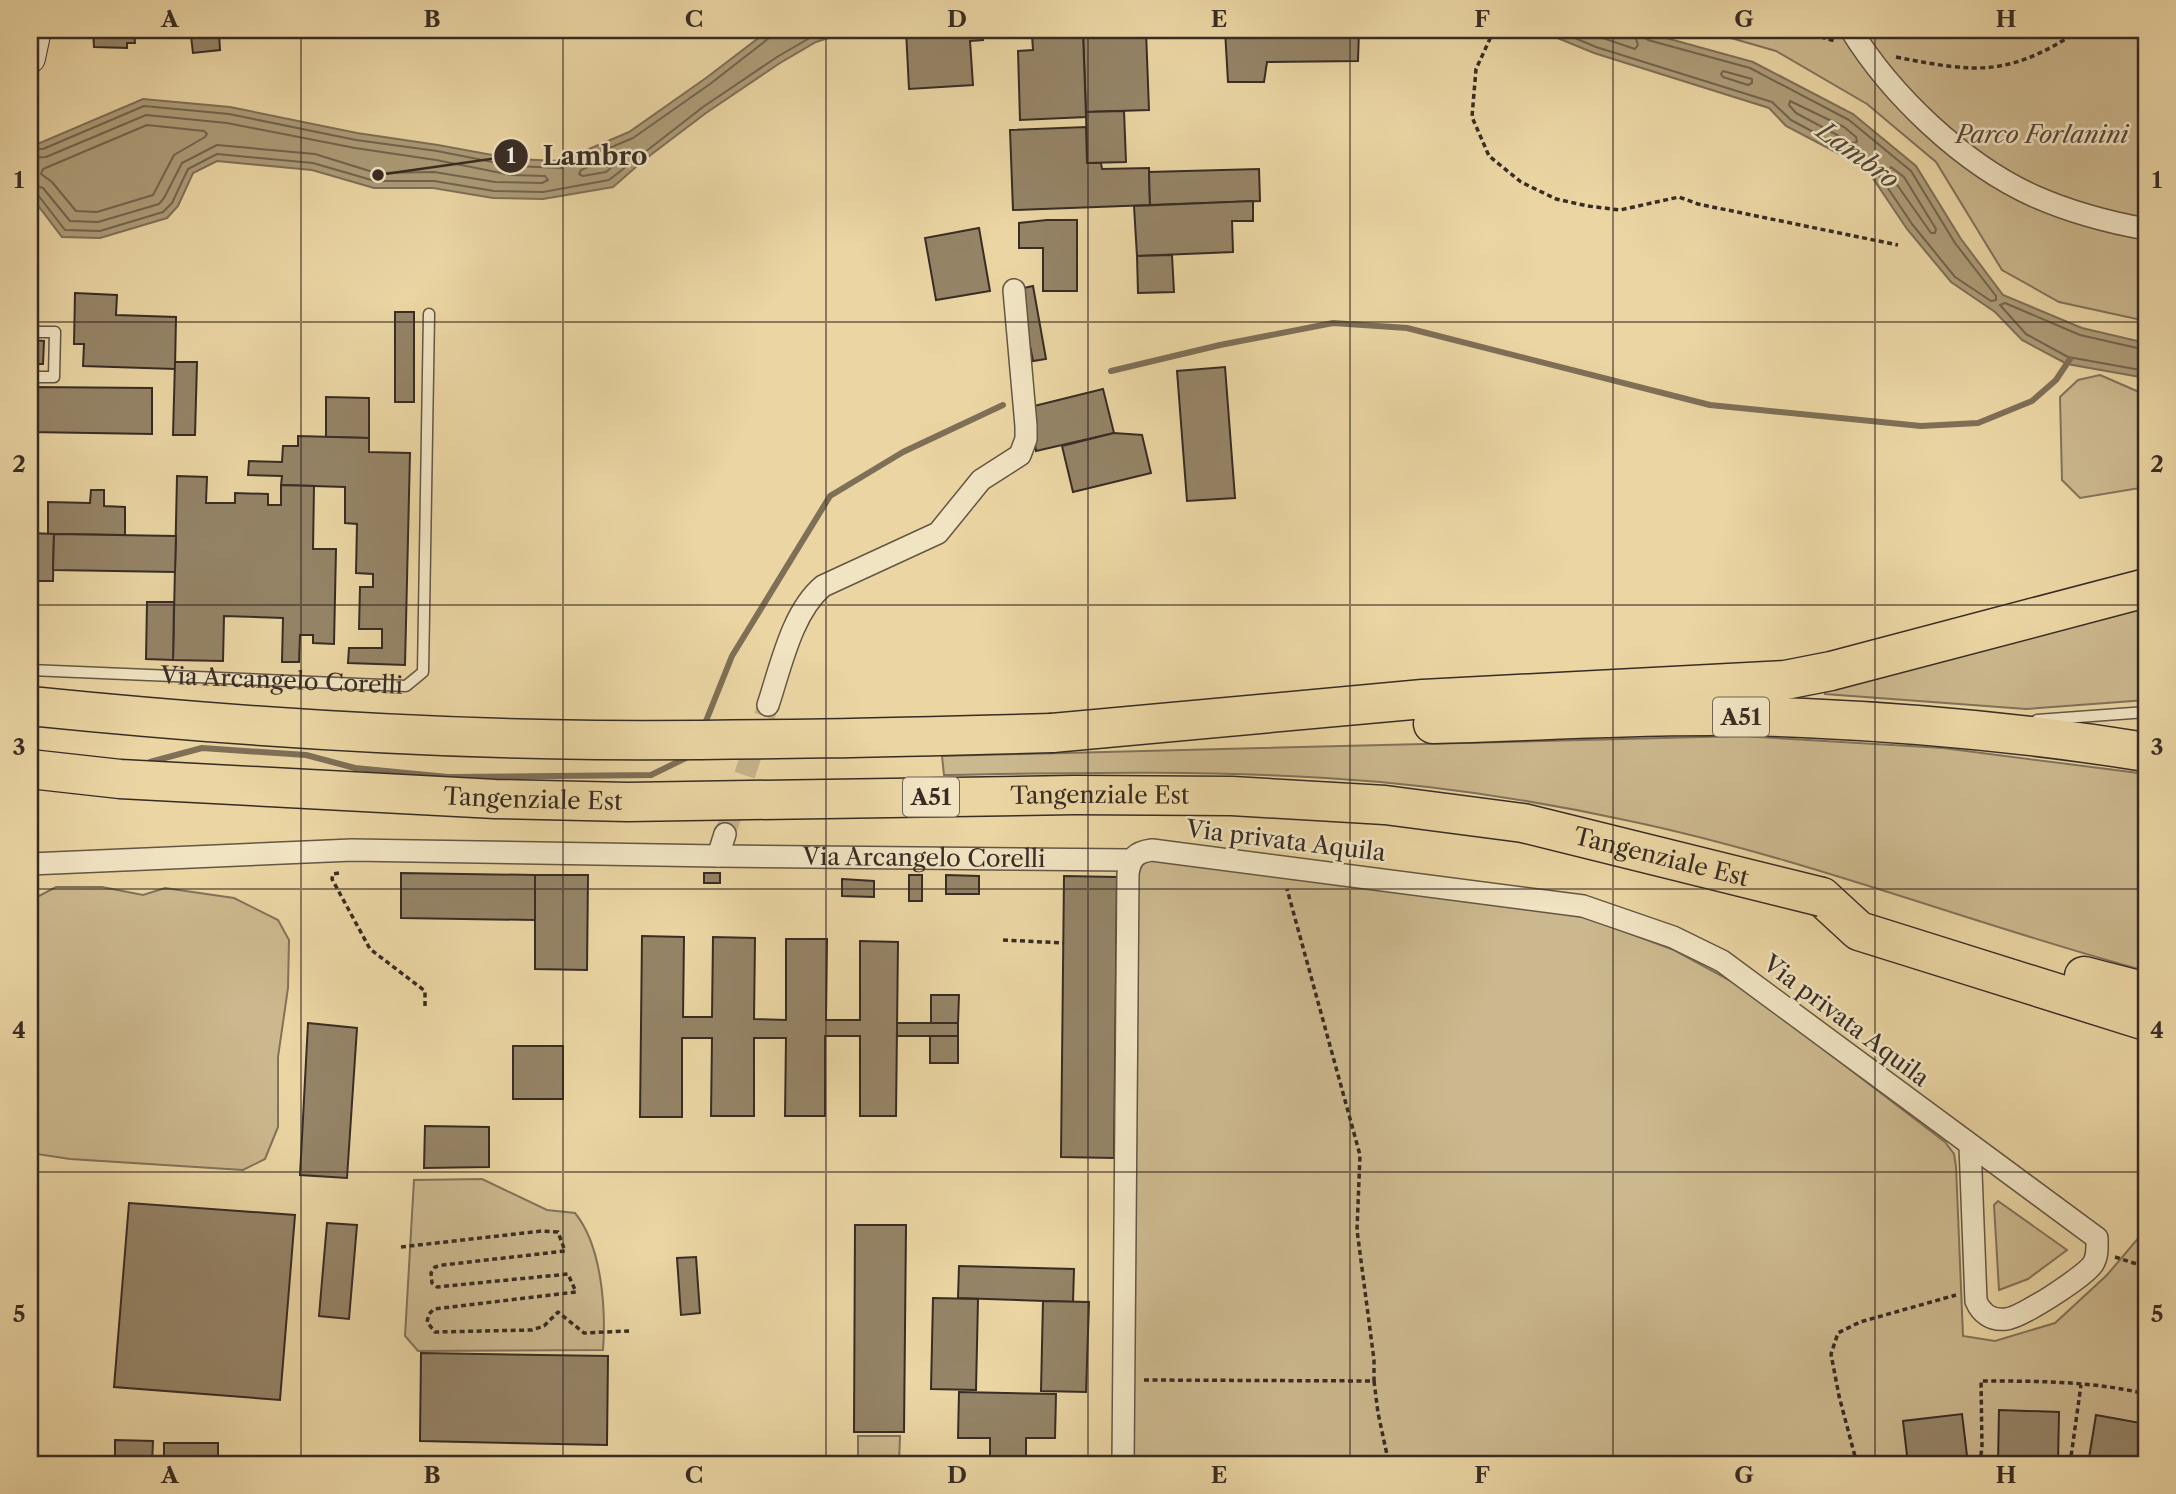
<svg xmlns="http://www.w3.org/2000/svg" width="2176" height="1494" viewBox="0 0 2176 1494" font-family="'Libre Caslon Text',serif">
<rect width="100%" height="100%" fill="#ead5a3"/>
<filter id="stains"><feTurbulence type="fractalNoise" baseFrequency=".00286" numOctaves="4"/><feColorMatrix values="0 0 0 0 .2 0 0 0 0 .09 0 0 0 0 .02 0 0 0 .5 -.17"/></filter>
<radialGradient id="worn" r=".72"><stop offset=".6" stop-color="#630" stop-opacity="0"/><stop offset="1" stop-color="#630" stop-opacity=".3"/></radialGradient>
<!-- green -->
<g fill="#ccb88e" stroke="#82725a" stroke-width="2">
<polygon points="1703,30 2146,30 2146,321 2059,302 2002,270 1936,162 1867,104 1776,51"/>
<polygon points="2100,375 2146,395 2146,487 2080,498 2062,480 2060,397 2078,380"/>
<polygon points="2146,597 2146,700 2026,709 1825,694 1824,686"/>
<path d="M1742 736 1943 748 2146 774V971C1972 924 1803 857 1625 820 1528 799 1426 784 1326 778 1199 770 1072 773 944 775L942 756Z"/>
<path d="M1154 858 1577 914 1674 950 1742 987 1945 1142 1954 1154 1956 1166 1963 1336 1995 1341 2055 1323 2107 1275 2146 1229V1464H1131L1136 887C1139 873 1139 862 1154 858Z"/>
<polygon points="56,887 102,887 143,895 165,888 234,898 278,920 289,940 288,988 278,1057 278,1127 265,1159 243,1170 70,1159 30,1153 30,904 35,898"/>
<path d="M482 1179 547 1210 575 1213C602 1246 606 1309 603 1350L418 1351 405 1336 414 1180Z"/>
<polygon points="1998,1201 2067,1250 2028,1279 1999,1290 1994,1205"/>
<polygon points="858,1436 900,1436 899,1464 858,1464"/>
</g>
<!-- water -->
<g fill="#ad9c78" stroke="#7e6f57" stroke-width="2">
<polygon points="769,30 853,30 816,42 780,63 706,113 644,160 613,187 543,199 493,198 433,188 374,188 312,170 217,161 193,173 178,206 167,218 100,238 62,237 30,195 30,142 40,143 143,99 230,107 357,133 438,145 514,159 561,161 629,132 706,78"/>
<polygon points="1538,30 1637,30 1753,62 1853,114 1916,166 1961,239 2003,295 2082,328 2146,343 2146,378 2067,364 2022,340 1995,312 1951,282 1907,229 1866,168 1786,126 1769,108 1594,53"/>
</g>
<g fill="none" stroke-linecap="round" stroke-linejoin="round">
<!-- shore -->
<g stroke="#72644e" stroke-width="2">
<polyline points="1556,30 1596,47 1772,102 1791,120 1871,163 1912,224 1955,277 1991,301 1996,300 1996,296 1955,243 1911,171 1849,120 1750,68 1648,40 1643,36 1642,30"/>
<polyline points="1579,30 1635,49 1638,45 1633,30"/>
<polygon points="1723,71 1752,79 1752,83 1748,85 1723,77 1721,74"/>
<polygon points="1790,101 1844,127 1856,137 1857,142 1852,143 1796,113 1789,105"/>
<polygon points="147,125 204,131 207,134 205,137 174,155 153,195 97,212 76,211 52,182 41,174 43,169"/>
<polyline points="30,149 43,149 144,106 229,114 356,140 437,151 512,166 562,168 633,138 710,84 769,38 772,30"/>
<polygon points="616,154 620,156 620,160 606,172 583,176 579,174 581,170"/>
<polyline points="30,158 46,157 146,115 227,123 355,148 436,160 511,175 545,176 548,180 542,183 495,182 434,172 376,173 315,154 217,145 182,163 164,198 159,204 98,222 70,221 43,188 30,184"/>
<polygon points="1891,167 1904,177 1936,229 1935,233 1931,233 1888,172"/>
<polyline points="30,192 38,195 65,230 100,231 163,212 172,203 188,169 217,154 313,163 375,181 434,181 494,191 543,192 609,180 703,107 777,57 813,36 831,30"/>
<polyline points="2146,350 2080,335 2005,303 2000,305 2026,334 2068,357 2146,371"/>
</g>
<!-- stream -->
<g stroke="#7e6f57" stroke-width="6">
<polyline points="1111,371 1220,345 1333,323 1407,328 1710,405 1921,426 1978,423 2032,401 2056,380 2070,359"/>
<polyline points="704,726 732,656 830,496 903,452 1003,405"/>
<polyline points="150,762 202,748 306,755 355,768 448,777 651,775 692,755"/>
</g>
</g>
<!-- building -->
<g fill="#958467" stroke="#382c25" stroke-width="2">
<polygon points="93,30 134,30 135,43 127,43 127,48 94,47"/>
<polygon points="186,30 223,30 223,33 219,33 220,50 193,53 191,36 187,36"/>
<polygon points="906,30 983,30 983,40 970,41 973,85 909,89"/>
<polygon points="1225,30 1359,30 1358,61 1267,62 1264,82 1228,82"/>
<polygon points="1146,31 1149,110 1086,112 1083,33"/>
<polygon points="1083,33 1086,117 1020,120 1018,51 1033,50 1032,35"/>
<polygon points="1124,111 1126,162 1087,163 1086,112"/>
<polygon points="1086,127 1087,163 1101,163 1102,169 1149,168 1150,205 1013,210 1010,130"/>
<polygon points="1259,169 1260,201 1150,205 1149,172"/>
<polygon points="1253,201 1253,221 1232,221 1233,252 1137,256 1134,206"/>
<polygon points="1047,220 1077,220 1077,291 1043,291 1043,248 1019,248 1019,223"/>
<polygon points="979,228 990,291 936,300 925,238"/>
<polygon points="1172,255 1174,292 1138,293 1137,256"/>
<polygon points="1033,286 1046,359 1033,361 1019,289"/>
<polygon points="75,293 117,295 116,315 176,317 175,369 83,366 84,344 74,344"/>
<rect x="395" y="312" width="19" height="90"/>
<polygon points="30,340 44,341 43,364 30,364"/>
<polygon points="175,362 197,362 195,435 173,435"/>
<polygon points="1225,367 1235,498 1187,501 1177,371"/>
<polygon points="30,387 152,388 152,434 30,432"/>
<polygon points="1103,389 1114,433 1036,451 1030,407"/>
<polygon points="326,397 369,398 369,438 326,437"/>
<polygon points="1114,433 1142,435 1151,473 1073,492 1062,446"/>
<polygon points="298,436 369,438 369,452 410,453 405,665 348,663 349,648 382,648 382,629 359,629 360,587 373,587 373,574 356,573 357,524 345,523 345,487 281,485 282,476 248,475 249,461 282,462 283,446 298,446"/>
<polygon points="177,476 207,477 206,503 235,503 235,493 268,494 268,505 281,505 281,485 314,486 313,549 336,549 334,644 313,643 313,635 300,635 299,662 282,662 283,618 224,616 223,661 173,660"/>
<polygon points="91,490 104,490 104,506 125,507 125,535 48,534 48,502 90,503"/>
<polygon points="30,533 54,534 53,581 30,581"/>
<polygon points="54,534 176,536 175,572 53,570"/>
<polygon points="147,602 174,602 173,660 146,659"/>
<polygon points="401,873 535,875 535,920 401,918"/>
<rect x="704" y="873" width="16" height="10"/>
<polygon points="535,875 588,875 587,970 535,969"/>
<rect x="909" y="875" width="13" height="26"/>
<polygon points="946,875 979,876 979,894 946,894"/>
<polygon points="1064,876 1117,877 1114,1158 1061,1157"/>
<polygon points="842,879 874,881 874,897 842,896"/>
<polygon points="642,936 684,937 683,1017 712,1017 713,937 755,938 754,1019 786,1020 786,939 827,939 826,1020 860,1020 860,941 898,942 896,1116 860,1116 860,1036 825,1036 825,1116 785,1116 786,1038 754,1038 754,1116 711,1116 712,1038 682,1038 682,1117 640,1117"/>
<polygon points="931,995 959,995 958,1023 931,1023"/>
<polygon points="308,1023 357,1028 347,1178 300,1175"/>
<rect x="897" y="1023" width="61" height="13"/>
<rect x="930" y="1036" width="28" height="27"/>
<rect x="513" y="1046" width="50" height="53"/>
<polygon points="425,1126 489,1127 489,1167 424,1168"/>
<polygon points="129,1203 295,1215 280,1400 114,1387"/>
<polygon points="327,1223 357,1225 349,1319 319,1316"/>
<polygon points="855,1225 906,1225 904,1432 854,1432"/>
<polygon points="696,1257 700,1313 681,1315 677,1258"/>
<polygon points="959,1266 1074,1269 1073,1302 958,1298"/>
<polygon points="933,1298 978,1299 976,1390 931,1389"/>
<polygon points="1043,1301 1089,1302 1086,1392 1041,1391"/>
<polygon points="421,1353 608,1356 607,1445 420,1441"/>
<polygon points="959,1392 1056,1394 1055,1438 1026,1438 1026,1464 990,1464 990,1438 958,1438"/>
<polygon points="1999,1410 2059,1412 2058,1464 1998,1464"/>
<polygon points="1962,1414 1968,1464 1908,1464 1903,1421"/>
<polygon points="2096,1415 2146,1424 2146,1464 2088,1464"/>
<polygon points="115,1440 153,1441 152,1464 115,1464"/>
<rect x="164" y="1443" width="54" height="19"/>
</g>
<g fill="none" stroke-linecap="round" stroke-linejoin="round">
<!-- street-tunnel -->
<polyline stroke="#c6b38a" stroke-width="21" stroke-dasharray="21 10" stroke-linecap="butt" points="725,834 768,705"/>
<defs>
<g id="lane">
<polyline points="30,332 55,332 54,377 30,377"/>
<path id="s1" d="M30 670 406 686 423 672 429 314"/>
<polyline points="2037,720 2146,712"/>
</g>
<g id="street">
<path d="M1851 30C1891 95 1963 164 2034 196 2070 212 2107 222 2146 229"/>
<path d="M768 705C781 666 792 612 823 586L938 533 981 480 1020 455 1026 439V426L1014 290"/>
<path id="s2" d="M718 856 1130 860"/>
<polyline points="30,864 352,850 718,856 725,834"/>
<path d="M1123 1464 1128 874C1130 858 1136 852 1152 850L1583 906 1673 937 1722 961 2097 1238C2097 1247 2098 1256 2093 1264 2084 1277 2021 1318 2006 1319 1991 1321 1981 1313 1976 1301L1970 1146"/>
</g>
<polyline id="secondary" points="30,58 36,30"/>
<g id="highway">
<path d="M1433 724C1556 721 1680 712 1804 718 1918 723 2033 734 2146 752"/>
<polyline points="1052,733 1423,699 1785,680 1831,671 2146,588"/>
<polyline points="1822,897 1859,931 2146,1021"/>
<polyline points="2084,976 2146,992"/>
</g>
</defs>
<!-- lane casing -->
<use href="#lane" stroke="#645644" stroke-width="13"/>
<!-- street casing -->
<use href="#street" stroke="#645644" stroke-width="24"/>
<!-- secondary casing -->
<use href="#secondary" stroke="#382c25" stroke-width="32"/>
<!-- highway casing -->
<use href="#highway" stroke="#382c25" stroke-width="41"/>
<!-- path -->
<g stroke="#382c25" stroke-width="3.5" stroke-dasharray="5 3.5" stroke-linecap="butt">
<polyline points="1494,30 1476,69 1472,117 1489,156 1521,182 1556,199 1588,206 1620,210 1679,197 1698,204 1898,245"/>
<polyline points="1796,30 1835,41"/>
<polyline points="1819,30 1831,34"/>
<path d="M1896 57C1977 73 2008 77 2080 30"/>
<polyline points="30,102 37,80"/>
<polyline points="30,133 36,114 37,87"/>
<polyline points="339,873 333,874 332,879 370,949 425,991 425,1007"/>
<polyline points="1003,940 1063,943"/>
<polyline points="401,1247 542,1231 558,1232 565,1251 443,1265 435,1267 431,1273 432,1283 437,1287 568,1274 576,1292 434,1309 429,1314 427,1322 435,1332 532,1330 544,1326 558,1312 584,1333 629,1331"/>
<polyline points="2115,1257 2146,1267"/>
<polyline points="1144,1380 1374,1381 1374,1360 1357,1230 1360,1155 1287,889"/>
<polyline points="1374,1381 1378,1413 1389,1464"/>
<polyline points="1857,1464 1839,1396 1831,1354 1838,1333 1860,1322 1956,1295"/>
<path d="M1980 1464 1982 1446 1981 1381C2035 1381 2093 1381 2146 1394"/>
<polyline points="2070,1464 2081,1385"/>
</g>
<!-- lane -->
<use href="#lane" stroke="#f1e4c3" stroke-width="10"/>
<!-- street -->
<use href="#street" stroke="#f1e4c3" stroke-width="21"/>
<!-- secondary -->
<use href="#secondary" stroke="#f1e4c3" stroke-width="30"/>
<!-- highway -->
<use href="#highway" stroke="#ead5a3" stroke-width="38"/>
<defs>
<g id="highway-bridge">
<path d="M30 706C218 725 407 738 596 740 748 741 900 737 1052 733"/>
<path id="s3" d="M30 769 120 779 495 799 628 802 1074 795 1232 796 1385 805 1523 823 1822 897"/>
</g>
</defs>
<!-- highway-bridge casing -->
<use href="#highway-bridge" stroke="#382c25" stroke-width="41" stroke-linecap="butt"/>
<!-- highway-bridge -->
<use href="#highway-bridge" stroke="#ead5a3" stroke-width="38"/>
</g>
<!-- grid -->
<path fill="none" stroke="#382c25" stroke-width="2" stroke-opacity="0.55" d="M301 30V1464M563 30V1464M826 30V1464M1088 30V1464M1350 30V1464M1613 30V1464M1875 30V1464M30 322H2146M30 605H2146M30 889H2146M30 1172H2146"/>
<g text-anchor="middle" stroke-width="5" stroke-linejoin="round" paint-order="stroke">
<!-- shield labels -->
<g fill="#f1e4c3" stroke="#706354" stroke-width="2">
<rect x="1713" y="697.5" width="56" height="39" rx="5"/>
<rect x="903" y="777.5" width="56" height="39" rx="5"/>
</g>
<g font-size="23" font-weight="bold" fill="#382c25">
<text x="1741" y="725">A51</text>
<text x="931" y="805">A51</text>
</g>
<!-- park labels -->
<g font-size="24" font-style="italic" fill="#56483a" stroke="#f1e4c3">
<text x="2042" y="143">Parco Forlanini</text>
</g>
<!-- street labels -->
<g font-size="24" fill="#382c25" stroke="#f1e4c3">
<text dy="8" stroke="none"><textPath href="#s1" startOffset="252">Via Arcangelo Corelli</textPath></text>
<text dy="8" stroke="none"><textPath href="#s3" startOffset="1071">Tangenziale Est</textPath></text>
<text dy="8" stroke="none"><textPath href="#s3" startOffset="504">Tangenziale Est</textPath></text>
<text transform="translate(1286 841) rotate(7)" y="8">Via privata Aquila</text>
<text dy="8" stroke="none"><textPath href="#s3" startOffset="1638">Tangenziale Est</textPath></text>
<text dy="8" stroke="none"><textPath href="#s2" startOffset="206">Via Arcangelo Corelli</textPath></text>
<text transform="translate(1846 1021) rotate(37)" y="8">Via privata Aquila</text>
</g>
<!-- water labels -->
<g font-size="26" font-style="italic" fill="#55483a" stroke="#f1e4c3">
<text transform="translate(1858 155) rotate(36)" y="9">Lambro</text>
</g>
</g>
<!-- callouts -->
<path fill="none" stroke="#382c25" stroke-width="2.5" d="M378 175L511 156"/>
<g fill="#382c25" stroke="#f1e4c3" stroke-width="2.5">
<circle cx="378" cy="175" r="7"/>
<circle cx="511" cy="156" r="18"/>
</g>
<g font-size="21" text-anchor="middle" font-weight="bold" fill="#fff">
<text x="511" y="163">1</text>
</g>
<g font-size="26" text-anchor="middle" font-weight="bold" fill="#382c25" stroke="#f1e4c3" stroke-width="5" stroke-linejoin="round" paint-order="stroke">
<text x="595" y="165">Lambro</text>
</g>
<!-- margin -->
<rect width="2176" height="1494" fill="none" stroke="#ead5a3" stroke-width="77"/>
<rect x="38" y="38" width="2100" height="1418" fill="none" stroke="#382c25" stroke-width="2.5"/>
<g font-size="23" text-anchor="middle" font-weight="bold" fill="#382c25">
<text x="170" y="27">A</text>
<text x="432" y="27">B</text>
<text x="694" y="27">C</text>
<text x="957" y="27">D</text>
<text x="1219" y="27">E</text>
<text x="1482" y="27">F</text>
<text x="1744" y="27">G</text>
<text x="2006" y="27">H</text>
<text x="19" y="188">1</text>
<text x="2157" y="188">1</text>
<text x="19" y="472">2</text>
<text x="2157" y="472">2</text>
<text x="19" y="755">3</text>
<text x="2157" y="755">3</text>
<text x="19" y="1038">4</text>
<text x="2157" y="1038">4</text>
<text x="19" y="1322">5</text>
<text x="2157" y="1322">5</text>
<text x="170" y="1483">A</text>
<text x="432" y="1483">B</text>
<text x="694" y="1483">C</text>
<text x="957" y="1483">D</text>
<text x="1219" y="1483">E</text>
<text x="1482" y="1483">F</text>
<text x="1744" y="1483">G</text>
<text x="2006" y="1483">H</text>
</g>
<rect width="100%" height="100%" filter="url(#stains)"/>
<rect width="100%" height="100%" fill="url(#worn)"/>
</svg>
